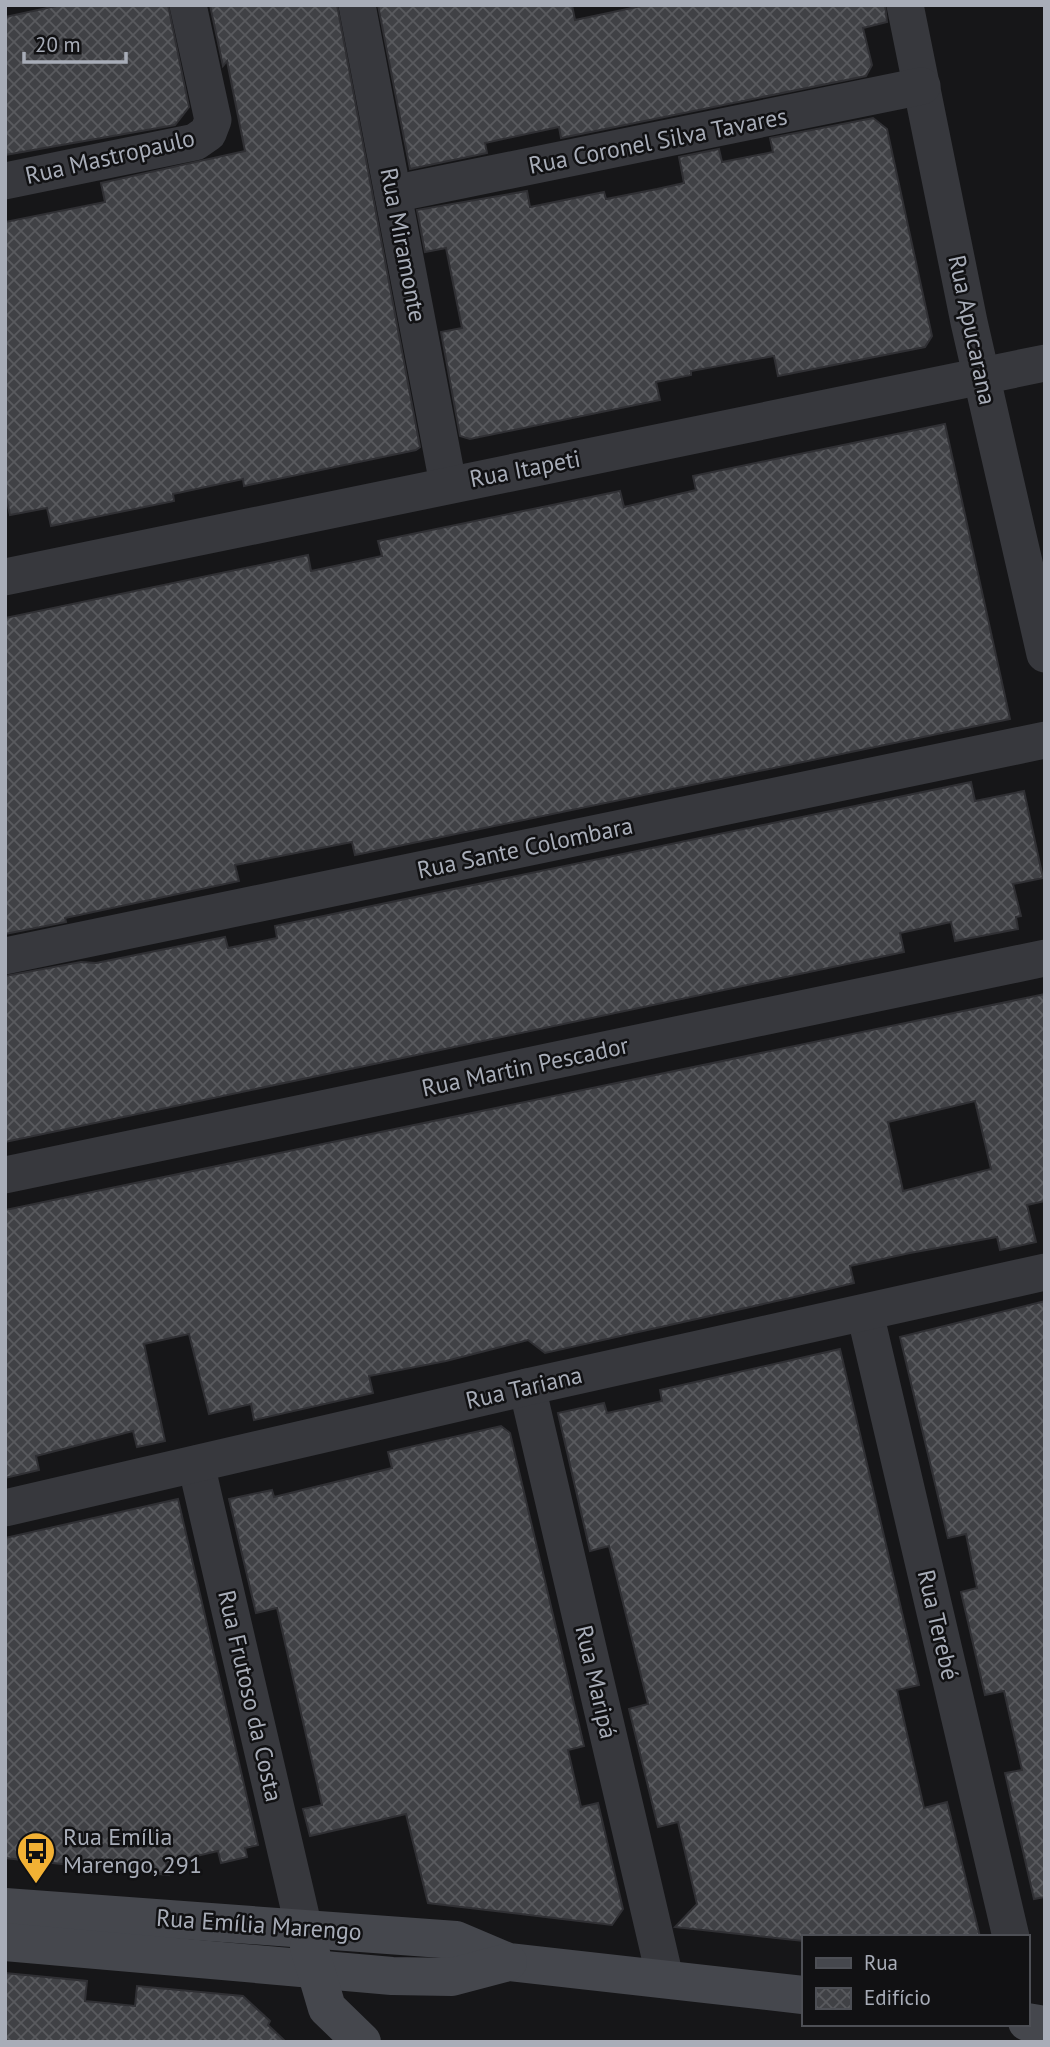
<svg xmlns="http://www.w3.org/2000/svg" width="1050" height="2047" viewBox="0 0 1050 2047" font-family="'PT Sans',sans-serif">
<defs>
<pattern id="building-cross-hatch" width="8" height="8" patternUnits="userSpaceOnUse" patternTransform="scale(1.75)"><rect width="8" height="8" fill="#404145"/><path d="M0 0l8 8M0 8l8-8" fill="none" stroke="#595a5e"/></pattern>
</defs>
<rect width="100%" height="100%" fill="#161618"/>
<!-- building -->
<g fill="url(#building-cross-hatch)" stroke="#303034" stroke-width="2" fill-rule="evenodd">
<polygon points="61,5 168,5 189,107 175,125 5,155 5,17"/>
<polygon points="210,5 337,5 420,447 416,450 244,486 243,479 173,494 174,501 51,526 47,508 10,515 5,492 5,222 105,202 101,183 245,151 227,61 223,66"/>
<polygon points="378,5 572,5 575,20 646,5 885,5 887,22 863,28 872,65 866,76 561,138 559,127 485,143 487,153 410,169"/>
<polygon points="873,118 887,129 932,336 925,347 778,376 774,356 691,371 691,375 656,382 660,400 470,439 460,436 441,332 462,328 446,248 425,252 417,210 527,191 530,207 604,192 606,199 657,189 684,183 679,157 719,149 722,162 773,152 770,138"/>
<polygon points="945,424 1010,719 355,855 352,842 235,865 239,881 65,918 66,922 5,934 5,618 308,555 311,571 382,556 378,541 620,491 624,507 696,490 693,476"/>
<polygon points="971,782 975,801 1024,791 1043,878 1013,884 1021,916 1016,917 1018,929 955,941 951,922 900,933 904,952 5,1142 5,976 81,962 96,963 225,937 228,948 277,938 275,926"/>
<path d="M1045 994V1201L1027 1205 1036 1242 1000 1250 997 1237 910 1253 850 1266 854 1283 799 1296 545 1353 528 1340 446 1361 369 1376 373 1393 254 1420 251 1404 209 1414 189 1334 144 1344 165 1441 137 1447 133 1431 36 1456 39 1470 5 1478V1210ZM975 1101 991 1169 903 1191 888 1122Z"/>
<polygon points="1045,1301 1045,1897 1034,1899 1005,1773 1022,1770 1004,1691 985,1695 961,1592 977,1588 966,1534 948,1538 900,1337"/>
<polygon points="840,1349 919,1685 897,1690 924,1808 947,1802 980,1937 803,1937 803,1941 675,1927 697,1904 678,1822 658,1827 629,1709 648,1704 609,1546 590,1551 558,1413 604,1403 607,1413 662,1401 660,1390"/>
<polygon points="501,1426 510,1433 584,1746 568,1750 581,1807 598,1803 623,1909 612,1925 428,1903 406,1814 310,1836 303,1809 322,1805 277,1608 256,1613 229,1499 272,1490 274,1497 392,1468 388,1452"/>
<polygon points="178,1499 258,1845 245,1848 247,1857 221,1863 218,1851 166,1863 169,1875 5,1858 5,1538"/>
<polygon points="5,1973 87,1981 85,2001 135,2006 137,1986 243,1996 270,2021 268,2025 286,2042 5,2042"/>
</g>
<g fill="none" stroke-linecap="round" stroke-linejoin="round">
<!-- street -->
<g stroke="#37383d" stroke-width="37">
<polyline points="357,5 448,484"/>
<polyline points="905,5 969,322 1045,654"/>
<polyline points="5,181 195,142 208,133 213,120 188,5"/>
<polyline points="393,194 922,86"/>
<polyline points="5,577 1045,363"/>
<polyline points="5,956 1045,740"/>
<polyline points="5,1175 1045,958"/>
<polyline points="865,1313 1011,1937"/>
<polyline points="527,1387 665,1978"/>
<polyline points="196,1464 304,1929"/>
<polyline points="5,1508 527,1387 1045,1272"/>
</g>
<!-- secondary -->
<g stroke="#45474d" stroke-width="38">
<polyline points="5,1907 456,1940 508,1962 803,1995"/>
<polyline points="5,1942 392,1976 452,1977 508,1962"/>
<polyline points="309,1947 327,2008 362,2042"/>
<polyline points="1027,2022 1045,2025"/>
</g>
</g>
<!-- icons -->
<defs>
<symbol id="bus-pin" viewBox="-11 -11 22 30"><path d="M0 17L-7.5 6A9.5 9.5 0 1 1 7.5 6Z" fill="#f2b134" stroke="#111113"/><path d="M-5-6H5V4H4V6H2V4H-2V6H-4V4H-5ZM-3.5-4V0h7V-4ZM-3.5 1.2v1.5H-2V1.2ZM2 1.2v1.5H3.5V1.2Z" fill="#111"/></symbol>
</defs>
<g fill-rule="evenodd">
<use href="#bus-pin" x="14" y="1829" width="44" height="60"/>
</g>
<g text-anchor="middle" stroke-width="5" stroke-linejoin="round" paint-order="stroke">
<!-- street labels -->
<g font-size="24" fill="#a8adb8" stroke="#111113">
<text transform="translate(658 141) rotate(-11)" y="8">Rua Coronel Silva Tavares</text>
<text transform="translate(110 157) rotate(-13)" y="8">Rua Mastropaulo</text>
<text transform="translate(403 245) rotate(79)" y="8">Rua Miramonte</text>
<text transform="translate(972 330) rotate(78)" y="8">Rua Apucarana</text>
<text transform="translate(525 469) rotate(-11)" y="8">Rua Itapeti</text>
<text transform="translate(525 848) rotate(-12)" y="8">Rua Sante Colombara</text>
<text transform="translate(525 1067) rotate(-12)" y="8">Rua Martin Pescador</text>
<text transform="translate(524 1388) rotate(-13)" y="8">Rua Tariana</text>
<text transform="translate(938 1625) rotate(77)" y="8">Rua Terebé</text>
<text transform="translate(596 1682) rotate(77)" y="8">Rua Maripá</text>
<text transform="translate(250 1696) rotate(77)" y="8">Rua Frutoso da Costa</text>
<text transform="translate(259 1925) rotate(4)" y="8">Rua Emília Marengo</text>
</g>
<!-- poi labels -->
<g font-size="24" fill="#a8adb8" stroke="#111113" text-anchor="start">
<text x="63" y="1845">Rua Emília<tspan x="63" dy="28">Marengo, 291</tspan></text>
</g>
</g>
<!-- border -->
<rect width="1050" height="2047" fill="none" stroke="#a8adb8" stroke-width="14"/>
<!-- legend -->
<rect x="802" y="1935" width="228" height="91" fill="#111113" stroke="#4d4f55" stroke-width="2"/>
<rect x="816" y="1958" width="35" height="10" fill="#45474d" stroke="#4d4f55" stroke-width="2"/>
<text x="864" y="1970" font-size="21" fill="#a8adb8">Rua</text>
<rect x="816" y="1988" width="35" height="21" fill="url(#building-cross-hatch)" stroke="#4d4f55" stroke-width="2"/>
<text x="864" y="2005" font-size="21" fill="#a8adb8">Edifício</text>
<!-- scale -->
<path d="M24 52v10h102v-10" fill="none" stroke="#a8adb8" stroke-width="3.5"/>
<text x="35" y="52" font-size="21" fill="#a8adb8" stroke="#111113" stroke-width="5" paint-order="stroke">20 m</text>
</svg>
